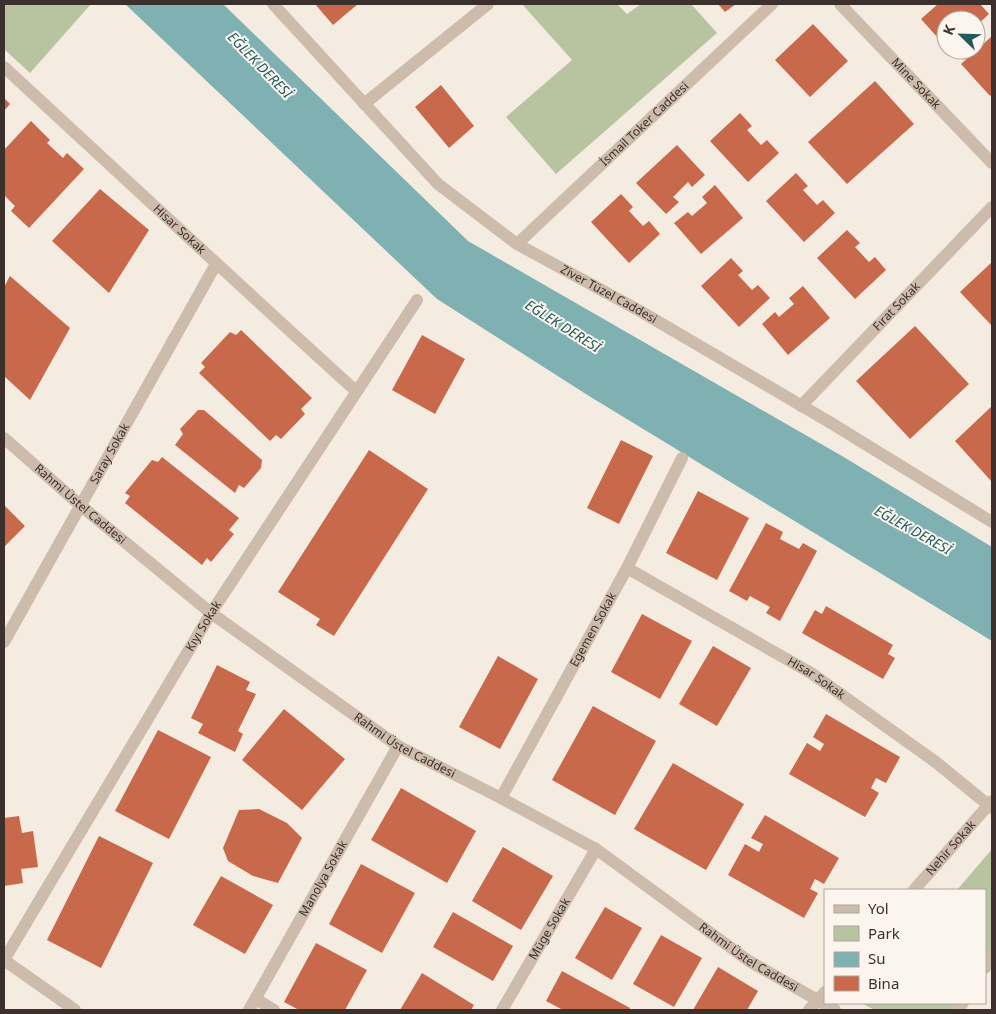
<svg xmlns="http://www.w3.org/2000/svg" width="996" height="1014" viewBox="0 0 996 1014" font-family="'Noto Sans',sans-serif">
<rect width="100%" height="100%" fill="#f4ebe1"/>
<!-- green -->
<g fill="#b8c4a0">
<polygon points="4,4 91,4 30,73 4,49"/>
<polygon points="522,4 617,4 627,14 641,4 691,4 717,33 556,174 506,117 572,60"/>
<polygon points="992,849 992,948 985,960 985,890 957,890"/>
<polygon points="861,1003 958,1003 953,1010 875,1010"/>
</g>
<!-- water -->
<polygon fill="#7fb0b2" points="125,4 223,4 468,241 842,456 992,547 992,641 589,396 437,299"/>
<!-- building -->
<g fill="#c8694b">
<polygon points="315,4 358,4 333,25"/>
<polygon points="718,4 736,4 725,12"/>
<polygon points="938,4 980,4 989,14 976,26 976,20 946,20 946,47 921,19"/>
<polygon points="813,24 848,61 810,97 775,60"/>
<polygon points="992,36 992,94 990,96 961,64"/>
<polygon points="875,81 914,124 847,184 808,142"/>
<polygon points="441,85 474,126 449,148 415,107"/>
<polygon points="4,98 10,104 4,111"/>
<polygon points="740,113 752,126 747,130 761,145 767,140 779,153 748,182 710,141"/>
<polygon points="31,121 50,140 47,143 63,158 67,153 84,169 29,228 11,211 15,206 4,195 4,150"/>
<polygon points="677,145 705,175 692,187 688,182 673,197 679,202 666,214 636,183"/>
<polygon points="796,173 808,186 803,190 817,205 823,200 835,213 804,242 766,201"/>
<polygon points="715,185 743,218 701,254 674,223 688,212 692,216 707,203 702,197"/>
<polygon points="100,189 149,230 109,293 52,241"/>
<polygon points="621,194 633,207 629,211 643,226 649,221 660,234 629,263 591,222"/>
<polygon points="847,230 860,243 855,247 869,262 875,257 886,270 855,299 817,258"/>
<polygon points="731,258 743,271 738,275 752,290 758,285 770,298 739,327 701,286"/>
<polygon points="992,262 992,326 960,292"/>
<polygon points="10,276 70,328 30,400 4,376 4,287"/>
<polygon points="803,286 830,318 788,355 762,324 775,312 779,317 794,304 789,298"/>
<polygon points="915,326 969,384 910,439 856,381"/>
<polygon points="241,330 312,398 301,409 305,414 281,439 276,435 270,441 199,373 205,367 201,363 230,332 236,335"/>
<polygon points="422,335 465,359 435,414 392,390"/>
<polygon points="992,406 992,482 955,441"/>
<polygon points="198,410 204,410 262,460 261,468 244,488 239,485 235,493 175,445 183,434 180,429"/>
<polygon points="621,440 653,456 619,524 587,508"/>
<polygon points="369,450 428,489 334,636 316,625 320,619 278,592"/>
<polygon points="162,457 239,518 229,530 234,534 211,562 207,558 202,565 125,503 130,496 125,493 152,460 158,462"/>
<polygon points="698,491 749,518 717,580 666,553"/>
<polygon points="4,505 25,526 4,547"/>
<polygon points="766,523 783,532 780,539 799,549 803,543 817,551 780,621 766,613 770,607 750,596 747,601 729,591"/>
<polygon points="826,606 893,645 888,654 895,658 883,679 802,633 815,610 822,614"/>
<polygon points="642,614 692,641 660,699 611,672"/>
<polygon points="713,646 751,668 717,726 679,704"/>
<polygon points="498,656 538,679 500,749 459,727"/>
<polygon points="217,665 250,682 246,690 256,694 238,731 243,734 235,752 198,733 203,724 191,718"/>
<polygon points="593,706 656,741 615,815 552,780"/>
<polygon points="284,709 345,759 302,810 242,760"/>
<polygon points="826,714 900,757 886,783 876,778 871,788 879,793 865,817 789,774 807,743 820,751 824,744 813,737"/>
<polygon points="158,730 211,757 169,839 115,811"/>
<polygon points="673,763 744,804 706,870 634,829"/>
<polygon points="401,788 476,831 447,883 371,840"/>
<polygon points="259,809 287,823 302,838 278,883 253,876 228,861 223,848 239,810"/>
<polygon points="765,815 839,858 824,884 815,879 810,889 818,893 804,918 728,875 745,844 759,852 763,844 751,838"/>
<polygon points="19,816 22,833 33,831 38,867 21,869 23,883 4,886 4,818"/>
<polygon points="99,836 153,863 101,968 47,940"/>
<polygon points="503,847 553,876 521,930 472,901"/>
<polygon points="361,864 415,893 382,953 329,924"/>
<polygon points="221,876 273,905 245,954 193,925"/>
<polygon points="605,907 642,928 612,980 575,958"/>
<polygon points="453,912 513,946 493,981 433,947"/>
<polygon points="661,935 702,958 674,1007 633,984"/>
<polygon points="316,943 367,970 345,1010 299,1010 284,1002"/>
<polygon points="718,967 758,991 747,1010 693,1010"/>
<polygon points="562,971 630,1008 629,1010 563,1010 546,1001"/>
<polygon points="422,973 474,1005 471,1010 400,1010"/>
</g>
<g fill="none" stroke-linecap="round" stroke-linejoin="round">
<!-- minor -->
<g stroke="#cdbbac" stroke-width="12">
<path id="s1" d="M273 4 438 184 517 244 640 311 831 423 992 522"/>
<path id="s2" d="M840 4 992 163"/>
<path id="s3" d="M4 67C121 175 238 284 356 391"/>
<polyline points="364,104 488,4"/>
<path id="s4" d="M517 244 772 4"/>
<path id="s5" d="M801 406 992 207"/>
<path id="s6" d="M4 438 80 505 211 613 398 746 501 798 596 849 749 961 835 1010"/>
<path id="s7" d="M627 568 811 673 937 763 992 808"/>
<path id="s8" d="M4 642 216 264"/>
<path id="s9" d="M501 798 627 568 682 458"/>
<path id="s10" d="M914 890 992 801"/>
<path id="s11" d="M4 960 211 613 417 300"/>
<polyline points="4,960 75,1010"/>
<polyline points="985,968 992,956"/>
<polyline points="256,999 274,1010"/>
<path id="s12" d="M249 1010 398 746"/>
<path id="s13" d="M502 1010 596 849"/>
<polyline points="809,1010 825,992"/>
<polyline points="958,1010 963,1003"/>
</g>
</g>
<g text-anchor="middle" stroke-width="4" stroke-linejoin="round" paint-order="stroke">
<!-- street labels -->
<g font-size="12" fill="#3b302b" stroke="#fbf5ee">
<text dy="4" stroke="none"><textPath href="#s2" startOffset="110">Mine Sokak</textPath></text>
<text dy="4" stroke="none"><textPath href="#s4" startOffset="175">İsmail Toker Caddesi</textPath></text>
<text dy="4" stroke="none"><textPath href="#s3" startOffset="239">Hisar Sokak</textPath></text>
<text dy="4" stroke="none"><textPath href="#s1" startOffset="448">Ziver Tüzel Caddesi</textPath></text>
<text dy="4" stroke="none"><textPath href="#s5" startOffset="138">Fırat Sokak</textPath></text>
<text dy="4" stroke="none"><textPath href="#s8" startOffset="216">Saray Sokak</textPath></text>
<text dy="4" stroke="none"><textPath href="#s6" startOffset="101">Rahmi Üstel Caddesi</textPath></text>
<text dy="4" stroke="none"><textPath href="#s11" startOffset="389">Kıyı Sokak</textPath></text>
<text dy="4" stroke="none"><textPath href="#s9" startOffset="192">Egemen Sokak</textPath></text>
<text dy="4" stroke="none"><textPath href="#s7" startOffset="219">Hisar Sokak</textPath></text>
<text dy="4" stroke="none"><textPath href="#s6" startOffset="506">Rahmi Üstel Caddesi</textPath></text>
<text dy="4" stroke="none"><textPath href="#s10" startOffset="56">Nehir Sokak</textPath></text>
<text dy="4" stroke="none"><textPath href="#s12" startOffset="151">Manolya Sokak</textPath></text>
<text dy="4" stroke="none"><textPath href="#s13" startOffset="94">Müge Sokak</textPath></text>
<text dy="4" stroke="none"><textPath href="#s6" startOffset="911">Rahmi Üstel Caddesi</textPath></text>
</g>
<!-- water labels -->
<g font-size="14" font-style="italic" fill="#1f5a5e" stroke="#fbf5ee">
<text transform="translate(260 65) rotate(46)" y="5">EĞLEK DERESİ</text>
<text transform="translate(563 326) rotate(32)" y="5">EĞLEK DERESİ</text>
<text transform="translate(913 530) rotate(29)" y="5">EĞLEK DERESİ</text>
</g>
</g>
<!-- border -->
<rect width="996" height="1014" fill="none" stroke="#3b302b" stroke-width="10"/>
<!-- legend -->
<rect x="824" y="889" width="162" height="115" fill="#fbf5ee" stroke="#aea6a0"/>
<rect x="834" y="905" width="25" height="8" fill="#cdbbac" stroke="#aea6a0"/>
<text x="868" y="914" font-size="15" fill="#3b302b">Yol</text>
<rect x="834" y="926" width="25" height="15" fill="#b8c4a0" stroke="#aea6a0"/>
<text x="868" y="939" font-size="15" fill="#3b302b">Park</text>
<rect x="834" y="952" width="25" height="15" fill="#7fb0b2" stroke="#aea6a0"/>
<text x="868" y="964" font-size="15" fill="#3b302b">Su</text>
<rect x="834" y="976" width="25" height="15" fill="#c8694b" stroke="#aea6a0"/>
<text x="868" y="989" font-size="15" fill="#3b302b">Bina</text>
<!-- north arrow -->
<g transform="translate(961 35) rotate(293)"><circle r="24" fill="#fbf5ee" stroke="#aea6a0"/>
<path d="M0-4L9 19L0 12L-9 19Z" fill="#1f5a5e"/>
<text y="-8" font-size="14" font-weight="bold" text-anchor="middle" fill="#3b302b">K</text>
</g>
</svg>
